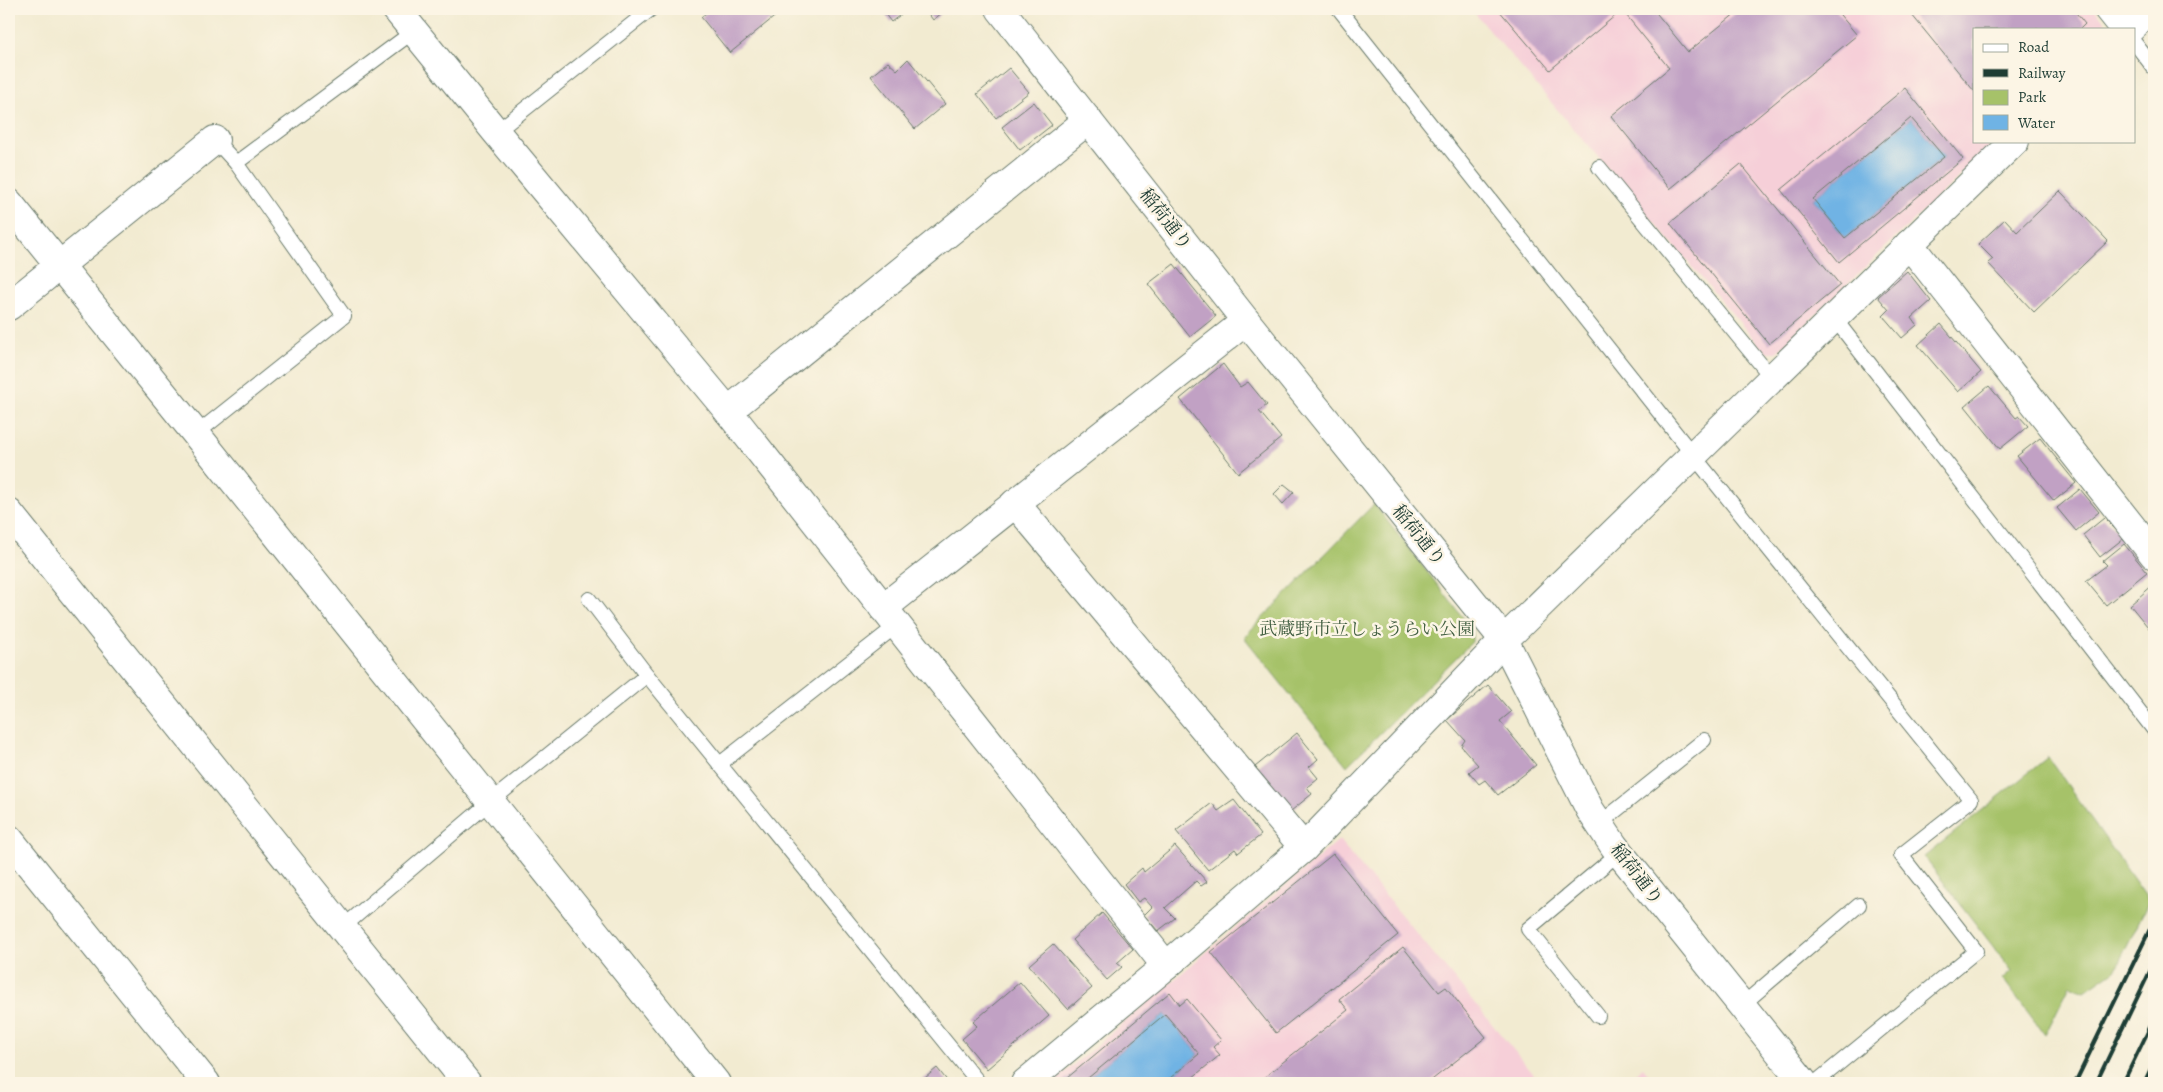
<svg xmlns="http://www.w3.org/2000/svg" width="2163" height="1092" font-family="Alegreya,'Noto Serif JP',serif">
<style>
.built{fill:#f6cfd8}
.green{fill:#a6c269;stroke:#62804e}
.water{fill:#6fb3e4;stroke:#47788c}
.building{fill:#c1a1c4;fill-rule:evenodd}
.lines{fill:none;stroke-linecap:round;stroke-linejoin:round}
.service-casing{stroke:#697a6b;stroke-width:16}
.minor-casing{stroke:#697a6b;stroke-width:30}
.service{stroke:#fff;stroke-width:14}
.minor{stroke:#fff;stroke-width:28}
.rail{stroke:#1f3d34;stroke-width:4}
.labels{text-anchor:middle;stroke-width:5;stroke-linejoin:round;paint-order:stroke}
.street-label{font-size:18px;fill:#1f3d34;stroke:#fcf5e5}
.park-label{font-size:18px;fill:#415e41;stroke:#fcf5e5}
</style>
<rect width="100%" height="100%" fill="#fcf5e5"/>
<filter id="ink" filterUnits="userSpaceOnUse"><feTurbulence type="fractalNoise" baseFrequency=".02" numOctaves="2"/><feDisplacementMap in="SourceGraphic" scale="10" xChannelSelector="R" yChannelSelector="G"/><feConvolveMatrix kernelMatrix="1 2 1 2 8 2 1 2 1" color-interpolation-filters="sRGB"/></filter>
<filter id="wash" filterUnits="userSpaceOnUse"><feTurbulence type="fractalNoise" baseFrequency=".0096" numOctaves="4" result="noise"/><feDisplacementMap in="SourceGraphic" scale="20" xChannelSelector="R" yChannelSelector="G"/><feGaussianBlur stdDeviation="1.12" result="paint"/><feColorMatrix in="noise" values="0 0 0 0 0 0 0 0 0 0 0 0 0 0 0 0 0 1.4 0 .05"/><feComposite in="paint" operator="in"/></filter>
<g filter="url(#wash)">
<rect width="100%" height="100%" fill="#f2ebd1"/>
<g class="built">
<path d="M 1471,9 L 2094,9 L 2105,21 L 2104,29 L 1974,29 L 1974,141 L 1996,141 L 1777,352 L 1765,352 Z"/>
<path d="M 1339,840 L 1541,1083 L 1052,1083 Z"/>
<path d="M 1643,1067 L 1655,1083 L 1623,1083 Z"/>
</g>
<g class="green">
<path d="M 1374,504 L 1472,629 L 1472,642 L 1347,766 L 1244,637 Z"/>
<path d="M 2048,757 L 2149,901 L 2115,970 L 2085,991 L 2070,985 L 2045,1035 L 2003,979 L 2012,971 L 1924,857 Z"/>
</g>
<g class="water">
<path d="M 1911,118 L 1944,157 L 1845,238 L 1813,199 Z"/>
<path d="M 1165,1014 L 1199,1054 L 1164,1083 L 1082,1083 Z"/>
</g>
<g id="blocks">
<g class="building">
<path d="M 711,9 L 784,9 L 730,53 L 701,17 Z"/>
<path d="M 881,9 L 908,9 L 891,22 Z"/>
<path d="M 930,9 L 947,9 L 933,20 L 927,12 Z"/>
<path d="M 1498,9 L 1653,9 L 1688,52 L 1741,9 L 1835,9 L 1857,35 L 1670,189 L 1611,116 L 1669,68 L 1622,10 L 1550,70 Z"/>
<path d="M 1907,9 L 2073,9 L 2085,24 L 2080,29 L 1974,29 L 1974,91 Z"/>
<path d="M 908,59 L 945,104 L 915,129 L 871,76 L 888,62 L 897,70 Z"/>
<path d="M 1009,68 L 1029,92 L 996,118 L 977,94 Z"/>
<path d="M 1905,88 L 1963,159 L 1839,262 L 1781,190 ZM 1911,118 L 1944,157 L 1845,238 L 1813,199 Z"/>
<path d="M 1034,102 L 1052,125 L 1020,150 L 1002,127 Z"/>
<path d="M 1741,164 L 1840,285 L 1769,344 L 1670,223 Z"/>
<path d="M 2060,191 L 2108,241 L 2034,312 L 1988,263 L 1993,259 L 1978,244 L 2005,219 L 2017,232 Z"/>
<path d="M 1174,264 L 1216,316 L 1190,337 L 1148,284 Z"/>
<path d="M 1907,271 L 1931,301 L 1912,318 L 1917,325 L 1902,338 L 1883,316 L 1889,310 L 1878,297 Z"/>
<path d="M 1941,324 L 1981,372 L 1958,392 L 1918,345 Z"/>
<path d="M 1223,364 L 1240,387 L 1248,382 L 1267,405 L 1259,411 L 1281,438 L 1238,473 L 1180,399 Z"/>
<path d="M 1989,386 L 2016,418 L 2019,416 L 2028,426 L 2000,449 L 1965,406 Z"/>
<path d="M 2040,438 L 2076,483 L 2054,501 L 2017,456 Z"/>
<path d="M 1284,484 L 1294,492 L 1283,504 L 1274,494 Z"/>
<path d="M 2080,489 L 2099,512 L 2076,531 L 2057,508 Z"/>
<path d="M 2104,518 L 2124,538 L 2100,557 L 2083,535 Z"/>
<path d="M 2124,544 L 2147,572 L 2106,605 L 2086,581 L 2107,565 L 2103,561 Z"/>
<path d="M 2154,584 L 2154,630 L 2152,632 L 2130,605 Z"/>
<path d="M 1488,685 L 1511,712 L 1500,721 L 1536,765 L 1498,795 L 1485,780 L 1479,784 L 1469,772 L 1478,765 L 1461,746 L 1465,740 L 1447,720 Z"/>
<path d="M 1297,733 L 1318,759 L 1309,767 L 1318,778 L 1307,787 L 1312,794 L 1291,811 L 1255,767 Z"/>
<path d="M 1234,800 L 1261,835 L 1238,853 L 1235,849 L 1208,870 L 1176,831 L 1212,803 L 1218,811 Z"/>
<path d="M 1175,846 L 1207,882 L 1201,886 L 1196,881 L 1165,908 L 1175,918 L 1158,931 L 1144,915 L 1152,907 L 1144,898 L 1138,902 L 1124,884 L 1142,868 L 1144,872 Z"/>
<path d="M 1333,854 L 1398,935 L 1276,1033 L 1211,952 Z"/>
<path d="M 1102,913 L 1133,949 L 1117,963 L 1122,967 L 1107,980 L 1072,940 Z"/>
<path d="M 1053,944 L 1092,988 L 1068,1009 L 1029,965 Z"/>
<path d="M 1403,947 L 1439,992 L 1446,987 L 1486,1037 L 1428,1083 L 1257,1083 L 1348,1010 L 1339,999 Z"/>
<path d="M 1020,982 L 1049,1016 L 987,1069 L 962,1039 L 977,1026 L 973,1022 Z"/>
<path d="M 1170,992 L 1180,1005 L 1187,999 L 1221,1040 L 1213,1047 L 1220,1055 L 1186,1083 L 1164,1083 L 1199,1054 L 1165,1014 L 1082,1083 L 1061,1083 Z"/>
<path d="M 937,1068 L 949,1083 L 919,1083 Z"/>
</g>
</g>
</g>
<g filter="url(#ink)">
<use href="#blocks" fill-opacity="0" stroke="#697a6b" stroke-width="1"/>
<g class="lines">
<defs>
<g id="service">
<path d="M 1339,9 L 1693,455 L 1971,800 L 1901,855 L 1976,951 L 1815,1083"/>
<path d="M 2134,42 L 2154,68"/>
<path d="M 496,132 L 651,9"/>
<path d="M 236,163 L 414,31"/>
<path d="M 1599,167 L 1772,378"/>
<path d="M 1834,318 L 2154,730"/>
<path d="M 196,434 L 344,316 L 236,163 L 215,140"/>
<path d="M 589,599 L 647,675 L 979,1083"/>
<path d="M 721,763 L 896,626"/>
<path d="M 1599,824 L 1704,740"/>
<path d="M 343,927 L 490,802 L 647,675"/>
<path d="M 1742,1005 L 1859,905"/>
<path d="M 1598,1016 L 1528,929 L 1620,852"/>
</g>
<g id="minor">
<path d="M 396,9 L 496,132 L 728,411 L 1166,966"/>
<path d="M 1000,9 L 1246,321 L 1504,640 L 1590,810 L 1614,846 L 1804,1083"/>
<path d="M 2108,9 L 2124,29"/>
<path d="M 2130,29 L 2151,9"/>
<path d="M 9,203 L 196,434 L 716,1083"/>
<path d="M 1909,244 L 2154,555"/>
<path d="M 9,306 L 215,140"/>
<path d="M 728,411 L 1088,120"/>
<path d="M 1015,503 L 1304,848"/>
<path d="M 9,513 L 467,1083"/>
<path d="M 883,608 L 1246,321"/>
<path d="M 9,839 L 206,1083"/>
<path d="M 1025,1083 L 1166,966 L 1304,848 L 1504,640 L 2015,141"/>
</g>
</defs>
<use href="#service" class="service-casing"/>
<use href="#minor" class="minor-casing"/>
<use href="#service" class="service"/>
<use href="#minor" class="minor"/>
<g class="rail">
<path d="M 2075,1083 L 2154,921"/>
<path d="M 2096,1083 L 2154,963"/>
<path d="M 2123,1083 L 2154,1019"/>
<path d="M 2144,1083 L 2154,1062"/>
</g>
</g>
</g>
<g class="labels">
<g class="street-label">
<text transform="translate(1166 219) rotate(52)" y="6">稲荷通り</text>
<text transform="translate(1419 535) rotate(51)" y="6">稲荷通り</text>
<text transform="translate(1637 874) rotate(52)" y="6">稲荷通り</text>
</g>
<g class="park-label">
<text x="1367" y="635">武蔵野市立しょうらい公園</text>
</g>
</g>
<rect width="2163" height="1092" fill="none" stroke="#fcf5e5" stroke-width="30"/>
<rect x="1973" y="28" width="162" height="115" fill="#fcf5e5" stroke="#a4ab9e"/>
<rect x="1983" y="44" width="25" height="8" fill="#ffffff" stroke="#a4ab9e"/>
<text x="2018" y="52" font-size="15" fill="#1f3d34">Road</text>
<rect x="1983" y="69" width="25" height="8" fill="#1f3d34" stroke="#a4ab9e"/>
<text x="2018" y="78" font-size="15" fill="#1f3d34">Railway</text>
<rect x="1983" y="90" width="25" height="15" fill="#a6c269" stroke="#a4ab9e"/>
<text x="2018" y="102" font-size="15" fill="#1f3d34">Park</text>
<rect x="1983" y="115" width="25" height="15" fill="#6fb3e4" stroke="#a4ab9e"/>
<text x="2018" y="128" font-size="15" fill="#1f3d34">Water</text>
</svg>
